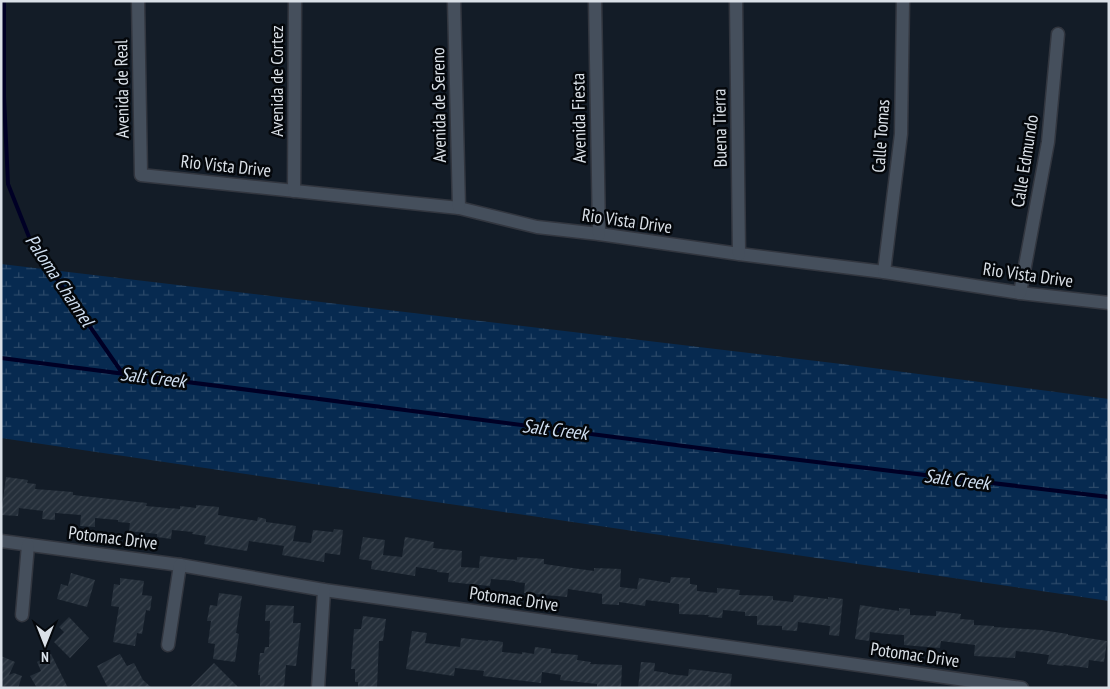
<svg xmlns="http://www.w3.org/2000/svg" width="1110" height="689" font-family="'PT Sans Narrow',sans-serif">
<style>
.wetland{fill:url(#wetland-marsh)}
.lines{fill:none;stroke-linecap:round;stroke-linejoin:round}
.stream{stroke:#000025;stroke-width:4}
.building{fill:url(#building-hatch)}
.minor-casing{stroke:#32363f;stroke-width:15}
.minor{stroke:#454f5c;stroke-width:12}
.labels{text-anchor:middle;stroke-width:5;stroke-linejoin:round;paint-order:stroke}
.street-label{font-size:18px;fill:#dae0e7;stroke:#04070b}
.water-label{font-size:19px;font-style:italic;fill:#d0dff1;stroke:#04070b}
</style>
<defs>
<pattern id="wetland-marsh" width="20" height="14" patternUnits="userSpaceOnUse" patternTransform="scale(1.25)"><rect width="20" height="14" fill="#072a50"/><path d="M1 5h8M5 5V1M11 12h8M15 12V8" fill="none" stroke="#2b4969"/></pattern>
<pattern id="building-hatch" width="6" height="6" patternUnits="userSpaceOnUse" patternTransform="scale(1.25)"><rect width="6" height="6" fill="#252f3a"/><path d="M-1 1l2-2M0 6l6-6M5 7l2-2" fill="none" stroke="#3a434d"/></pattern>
</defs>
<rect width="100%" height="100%" fill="#131c27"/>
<path class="wetland" d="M 1,264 L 850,365 L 1109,399 L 1109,601 L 1,438 Z"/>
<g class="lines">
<g class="stream">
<path d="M 4,1 L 4,97 L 8,184 L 31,242 L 123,374"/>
<path d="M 1,358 L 707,449 L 1109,497"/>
</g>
</g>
<g class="building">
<path d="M 6,477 L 28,480 L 27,483 L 36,484 L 35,489 L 73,492 L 73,495 L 147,503 L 146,506 L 180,509 L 180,506 L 196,508 L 196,505 L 219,507 L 218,515 L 257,521 L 258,517 L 266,519 L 266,522 L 296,526 L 293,541 L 311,543 L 313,530 L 333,532 L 334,529 L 343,530 L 340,555 L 325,553 L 324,562 L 282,555 L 284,546 L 249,541 L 247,551 L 204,544 L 206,536 L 192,534 L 193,532 L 172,530 L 171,539 L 157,537 L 157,534 L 129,531 L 130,523 L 118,522 L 118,520 L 95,518 L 95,527 L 80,526 L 81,515 L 55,513 L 55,520 L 42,519 L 43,511 L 19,508 L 18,516 L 1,515 Z"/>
<path d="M 363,537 L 385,540 L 383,555 L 402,557 L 405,537 L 434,542 L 433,548 L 462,551 L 461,567 L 479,568 L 480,556 L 517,560 L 517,557 L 544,559 L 544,564 L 594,571 L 594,568 L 621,569 L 620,587 L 637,589 L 639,578 L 670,583 L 671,577 L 690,578 L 690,584 L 697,585 L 697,591 L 717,593 L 717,588 L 740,590 L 739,595 L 773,596 L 773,600 L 793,602 L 794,595 L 828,599 L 828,597 L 843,599 L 839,636 L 829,635 L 830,626 L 798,622 L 797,631 L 782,630 L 782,626 L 757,625 L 757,616 L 745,616 L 745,612 L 723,610 L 722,618 L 708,617 L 709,615 L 679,614 L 679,604 L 646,600 L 645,606 L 619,602 L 619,605 L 602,604 L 602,594 L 568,589 L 567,597 L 524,593 L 525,583 L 515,582 L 515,581 L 491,579 L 490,586 L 448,582 L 449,573 L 437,572 L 437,570 L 416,567 L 415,576 L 371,569 L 372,561 L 359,559 Z"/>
<path d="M 71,573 L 95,580 L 87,607 L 57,599 L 61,584 L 68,586 Z"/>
<path d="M 120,578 L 144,581 L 142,595 L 152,596 L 150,611 L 146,610 L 142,634 L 137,633 L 135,646 L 113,642 L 119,607 L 111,606 L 114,584 L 120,585 Z"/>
<path d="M 219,593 L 242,596 L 236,633 L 239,634 L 235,662 L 213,659 L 215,644 L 208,643 L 211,621 L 207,621 L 210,605 L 217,606 Z"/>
<path d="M 266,605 L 294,606 L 293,623 L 301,623 L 296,666 L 286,665 L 284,688 L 260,688 L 260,675 L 258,675 L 260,653 L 264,653 L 265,647 L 269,647 L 270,621 L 265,621 Z"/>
<path d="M 860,605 L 899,611 L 899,608 L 910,609 L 910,615 L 936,616 L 936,611 L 961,614 L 960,619 L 974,620 L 974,625 L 994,626 L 994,627 L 1041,630 L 1068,634 L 1068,635 L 1107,641 L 1104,662 L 1089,660 L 1088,668 L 1064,665 L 1063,666 L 1047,664 L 1049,655 L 1034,653 L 1016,651 L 1015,658 L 974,656 L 975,645 L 941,641 L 940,648 L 904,645 L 904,635 L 887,634 L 870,632 L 869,641 L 855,639 Z"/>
<path d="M 363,616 L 386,619 L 383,641 L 379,641 L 377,688 L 358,688 L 358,682 L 355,682 L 355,669 L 351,669 L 354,629 L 361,629 Z"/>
<path d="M 69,617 L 89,638 L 70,658 L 54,642 L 64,632 L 59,627 Z"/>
<path d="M 412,631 L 427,633 L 425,643 L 460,647 L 461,638 L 488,641 L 488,640 L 503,642 L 502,652 L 522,654 L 522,652 L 534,654 L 535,647 L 551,649 L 551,653 L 578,655 L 577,660 L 591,662 L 590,664 L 622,665 L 621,688 L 597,687 L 597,684 L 560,680 L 561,675 L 542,672 L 541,683 L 483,676 L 484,671 L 455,668 L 454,676 L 406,669 Z"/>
<path d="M 51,654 L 68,688 L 37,688 L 30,676 L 41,671 L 37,662 Z"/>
<path d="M 120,654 L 127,666 L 134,663 L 143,680 L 152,688 L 108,688 L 97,666 Z"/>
<path d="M 1,656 L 15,662 L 9,675 L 14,673 L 22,676 L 18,688 L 1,688 Z"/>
<path d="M 641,662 L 655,663 L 654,671 L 668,673 L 668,674 L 688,676 L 689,669 L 732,674 L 730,688 L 638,688 Z"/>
<path d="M 214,663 L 239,688 L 189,688 Z"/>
</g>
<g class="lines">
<defs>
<g id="minor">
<path d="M 138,1 L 141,175 L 459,208 L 537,227 L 599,234 L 739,254 L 884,272 L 1020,293 L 1109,303"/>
<path d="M 454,1 L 459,208"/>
<path d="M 595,1 L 599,234"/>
<path d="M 736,1 L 739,254"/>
<path d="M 294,191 L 295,1"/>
<path d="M 884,272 L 901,134 L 903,1"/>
<path d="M 1020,293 L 1048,142 L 1058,34"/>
<path d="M 1,541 L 180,565 L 324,590 L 1022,688"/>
<path d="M 22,615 L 28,545"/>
<path d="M 168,645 L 180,565"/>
<path d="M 318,688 L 324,590"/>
</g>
</defs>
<use href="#minor" class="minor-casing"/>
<use href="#minor" class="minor"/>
</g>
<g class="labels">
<g class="street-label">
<text transform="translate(277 81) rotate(-90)" y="6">Avenida de Cortez</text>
<text transform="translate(122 89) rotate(-91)" y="6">Avenida de Real</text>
<text transform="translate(439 105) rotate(-91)" y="6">Avenida de Sereno</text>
<text transform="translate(579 118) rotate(-91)" y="6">Avenida Fiesta</text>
<text transform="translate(720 128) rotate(-91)" y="6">Buena Tierra</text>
<text transform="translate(881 136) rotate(-86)" y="6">Calle Tomas</text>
<text transform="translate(1025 161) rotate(-81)" y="6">Calle Edmundo</text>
<text transform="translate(226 166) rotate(6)" y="6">Rio Vista Drive</text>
<text transform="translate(627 221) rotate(8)" y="6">Rio Vista Drive</text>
<text transform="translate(1028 275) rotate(8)" y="6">Rio Vista Drive</text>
<text transform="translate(113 538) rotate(7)" y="6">Potomac Drive</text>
<text transform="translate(514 599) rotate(8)" y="6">Potomac Drive</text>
<text transform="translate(915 655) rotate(8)" y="6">Potomac Drive</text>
</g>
<g class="water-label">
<text transform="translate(60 280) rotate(56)" y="7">Paloma Channel</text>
<text transform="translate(153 377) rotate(7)" y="7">Salt Creek</text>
<text transform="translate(555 429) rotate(7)" y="7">Salt Creek</text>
<text transform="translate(957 479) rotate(7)" y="7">Salt Creek</text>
</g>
</g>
<rect width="1110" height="689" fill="none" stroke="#dae0e7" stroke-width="5"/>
<g transform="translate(45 644) rotate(180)" stroke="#04070b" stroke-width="4" paint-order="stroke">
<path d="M0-4L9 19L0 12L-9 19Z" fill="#dae0e7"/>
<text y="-8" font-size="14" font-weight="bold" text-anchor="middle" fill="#dae0e7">N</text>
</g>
</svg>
